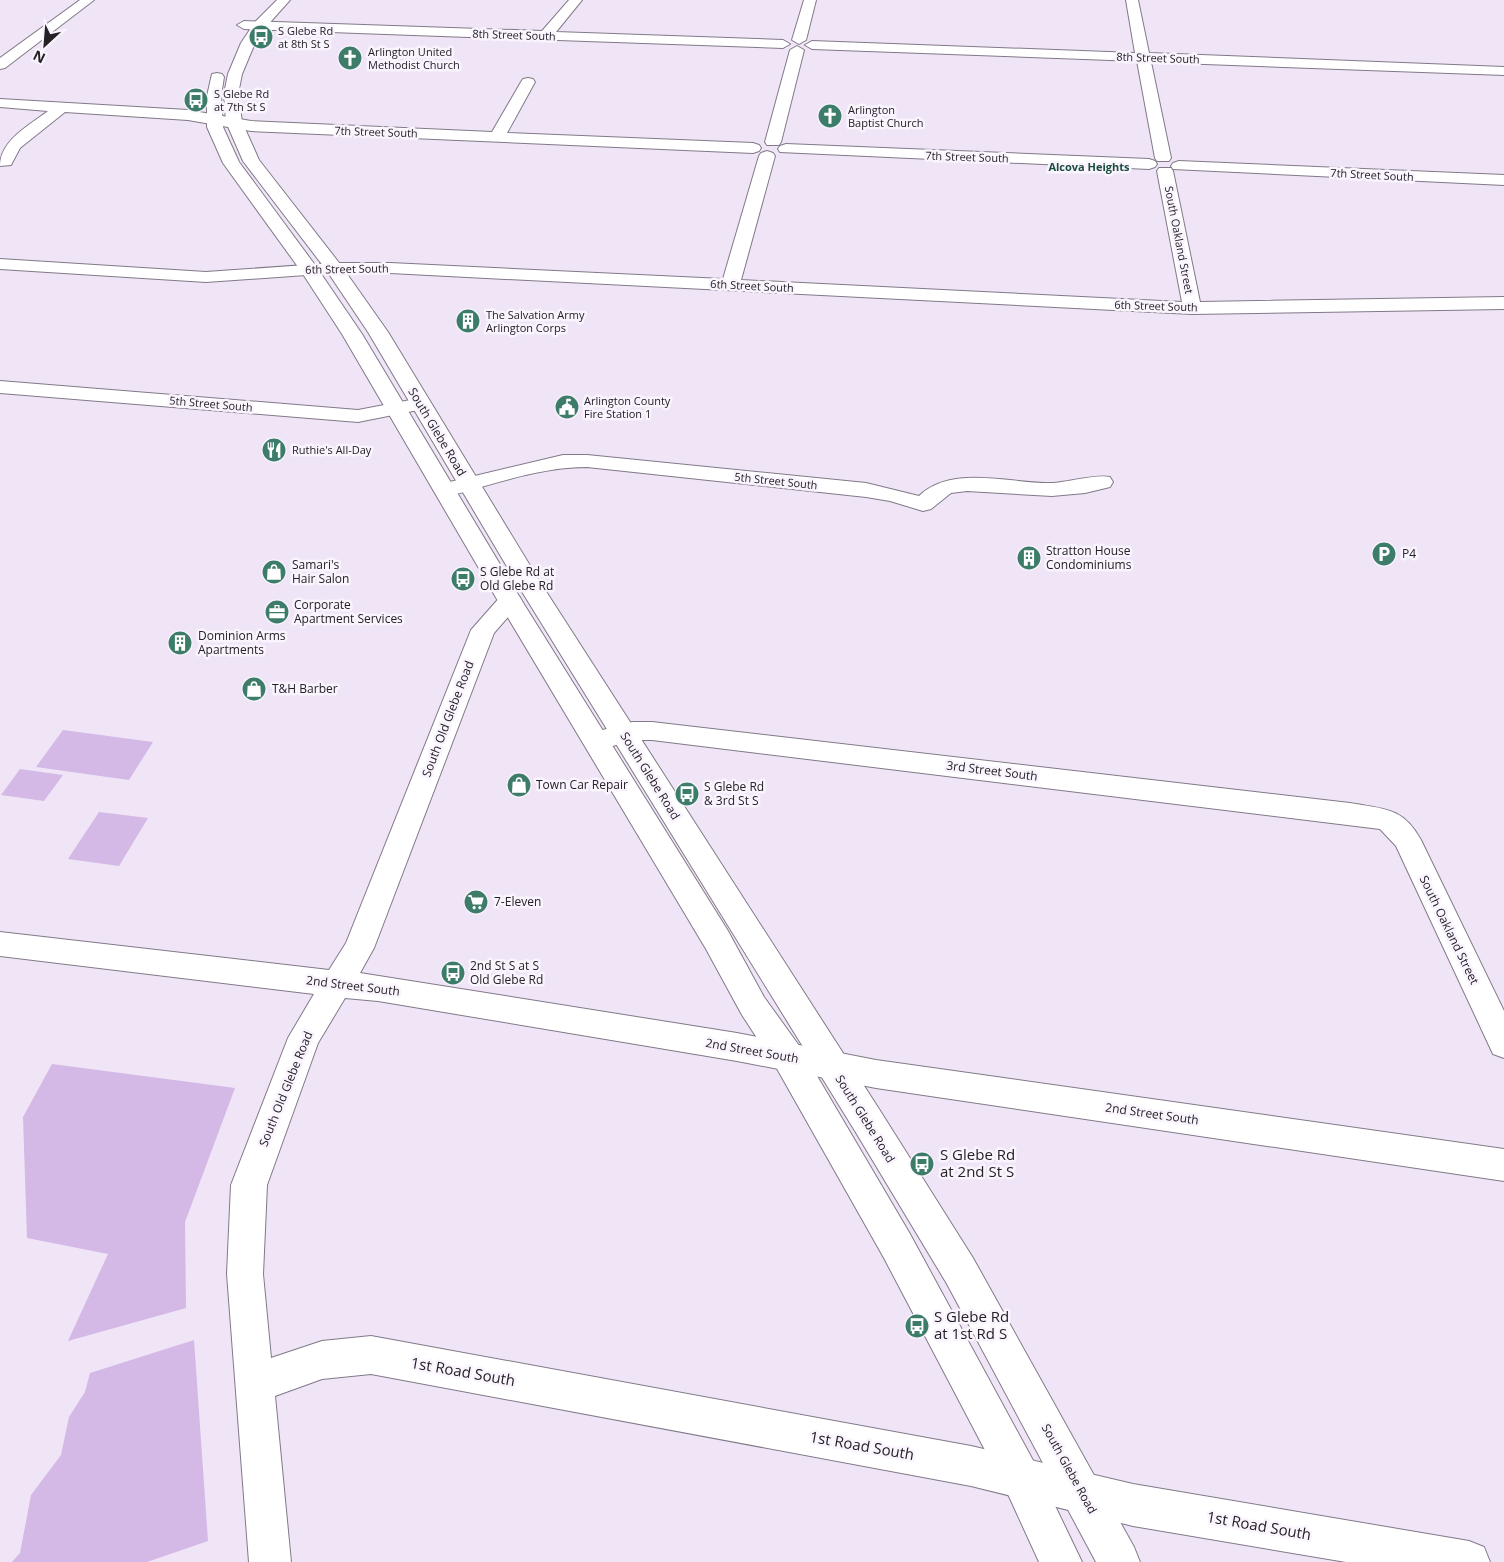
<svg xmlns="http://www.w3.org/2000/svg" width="1504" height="1562" font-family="'Open Sans',sans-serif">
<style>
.green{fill:#d4b8e6}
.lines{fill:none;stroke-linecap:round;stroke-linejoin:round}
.minor-casing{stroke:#827988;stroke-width:2}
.major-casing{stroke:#827988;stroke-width:2}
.minor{fill:#fff;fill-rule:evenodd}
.major{fill:#fff;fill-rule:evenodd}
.labels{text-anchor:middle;stroke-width:5;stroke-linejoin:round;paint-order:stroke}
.far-poi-label{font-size:11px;fill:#252127;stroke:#faf4fe;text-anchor:start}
.far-street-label{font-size:11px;fill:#252127;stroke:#faf4fe}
.far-neighbourhood-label{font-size:11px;font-weight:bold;fill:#194d3f;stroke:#faf4fe}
.street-label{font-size:12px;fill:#252127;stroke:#faf4fe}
.poi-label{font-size:12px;fill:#252127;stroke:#faf4fe;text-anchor:start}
.near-poi-label{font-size:15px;fill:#252127;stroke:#faf4fe;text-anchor:start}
.near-street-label{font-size:15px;fill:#252127;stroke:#faf4fe}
</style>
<rect width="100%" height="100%" fill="#efe5f6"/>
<g class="green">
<path d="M 63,730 L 153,742 L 129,780 L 36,767 Z"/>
<path d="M 20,769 L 63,775 L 44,801 L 1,795 Z"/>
<path d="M 99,812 L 148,818 L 119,866 L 68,859 Z"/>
<path d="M 52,1064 L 235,1088 L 185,1222 L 186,1308 L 68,1341 L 108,1254 L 27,1238 L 23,1117 Z"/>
<path d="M 194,1340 L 208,1541 L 147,1562 L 12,1562 L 20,1553 L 31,1495 L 61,1455 L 69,1417 L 85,1392 L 90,1373 Z"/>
</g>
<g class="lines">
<defs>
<g id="minor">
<path d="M 80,0 L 94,0 L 5,68 L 0,69 L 0,58 Z"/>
<path d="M 569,0 L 582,0 L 556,32 L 783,40 L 790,44 L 783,48 L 244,29 L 237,25 L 244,21 L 542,31 Z"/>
<path d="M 804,0 L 816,0 L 806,40 L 799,44 L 792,40 Z"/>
<path d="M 1126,0 L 1138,0 L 1149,53 L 1504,67 L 1504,75 L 1151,62 L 1171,158 L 1169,161 L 1157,161 L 1155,158 L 1137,61 L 812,49 L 805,45 L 812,41 L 1135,53 Z"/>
<path d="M 797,46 L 804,50 L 781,142 L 779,145 L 767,145 L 765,142 L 790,50 Z"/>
<path d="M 528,78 L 533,79 L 535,82 L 507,133 L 753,143 L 759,145 L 761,148 L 759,151 L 753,153 L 251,131 L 188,120 L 65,112 L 20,148 L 11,165 L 0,166 C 0,140 30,125 48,111 L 0,107 L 0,99 L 188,110 L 251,121 L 492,132 L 521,82 L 523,79 Z"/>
<path d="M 786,144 L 1149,159 L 1155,161 L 1157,164 L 1155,167 L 1149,169 L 780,152 L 778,149 L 780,146 Z"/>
<path d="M 767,151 L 773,153 L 775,156 L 741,280 L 1182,302 L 1157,171 L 1159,168 L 1171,168 L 1173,171 L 1200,302 L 1504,297 L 1504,309 L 1192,314 L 390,273 L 334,273 L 206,282 L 0,269 L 0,259 L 206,272 L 334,263 L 390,263 L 723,279 L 759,156 L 761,153 Z"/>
<path d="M 1179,161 L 1504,175 L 1504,185 L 1173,169 L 1171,166 L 1173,163 Z"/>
<path d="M 0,381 L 358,410 L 421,398 L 428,400 L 431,404 L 428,408 L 358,422 L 0,393 Z"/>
<path d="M 563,455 L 587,455 L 866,483 L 919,496 C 952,464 1011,484 1053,483 C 1069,482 1096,474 1110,477 L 1113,482 L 1110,487 L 1085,493 L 1052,496 L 967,491 L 951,493 L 931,509 L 923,511 L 890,501 L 866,497 L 587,467 C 539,467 492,485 445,497 L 437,495 L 434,490 L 437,485 Z"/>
<path d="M 510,593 L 519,596 L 522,601 L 494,633 L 374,948 L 360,973 L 737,1033 L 876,1060 L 1504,1149 L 1504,1181 L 876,1088 L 737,1061 L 378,1001 L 345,998 L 318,1043 L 267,1185 L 263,1274 L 271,1358 L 322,1341 L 371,1336 L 971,1446 L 1133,1484 L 1469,1541 L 1484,1547 L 1490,1562 L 1346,1562 L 1133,1526 L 971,1486 L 371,1374 L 322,1379 L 275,1396 L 291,1562 L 249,1562 L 227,1274 L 231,1185 L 288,1038 L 314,994 L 0,956 L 0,932 L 329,970 L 346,943 L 471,630 L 501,596 Z"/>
<path d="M 632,722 L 652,722 L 1350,803 C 1384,809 1403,807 1421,840 L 1504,1011 L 1504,1058 L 1493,1054 L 1396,846 L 1380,829 L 652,740 L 632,740 L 597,751 L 588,748 L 584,741 L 588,734 Z"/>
</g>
<g id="major">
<path d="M 277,0 L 290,0 L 265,28 L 255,43 L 242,74 L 238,94 L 242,122 L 259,160 L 340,264 L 388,332 L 540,582 L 879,1109 L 973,1258 L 1134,1547 L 1140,1562 L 1096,1562 L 947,1284 L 855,1131 L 516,582 L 368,332 L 327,271 L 243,161 L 226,122 L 224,94 L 228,74 L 241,43 L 255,22 Z"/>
<path d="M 217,73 L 222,74 L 224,77 L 221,96 L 223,127 L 239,162 L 315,265 L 362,334 L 522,601 L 728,931 L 764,997 L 800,1047 L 910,1234 L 1035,1464 L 1082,1562 L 1039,1562 L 1007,1492 L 884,1258 L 776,1067 L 742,1015 L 706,949 L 498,601 L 342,334 L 301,271 L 223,163 L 207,127 L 207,96 L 212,74 Z"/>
</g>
</defs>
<use href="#minor" class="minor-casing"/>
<use href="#major" class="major-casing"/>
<use href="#minor" class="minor"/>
<use href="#major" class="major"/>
</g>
<defs>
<symbol id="bus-disc" viewBox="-11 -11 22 22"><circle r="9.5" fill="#3c7c69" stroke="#faf4fe"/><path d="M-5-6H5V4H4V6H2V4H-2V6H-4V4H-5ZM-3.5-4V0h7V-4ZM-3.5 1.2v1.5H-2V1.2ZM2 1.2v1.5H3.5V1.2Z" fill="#fff"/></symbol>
<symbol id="church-disc" viewBox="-11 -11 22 22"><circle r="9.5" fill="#3c7c69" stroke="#faf4fe"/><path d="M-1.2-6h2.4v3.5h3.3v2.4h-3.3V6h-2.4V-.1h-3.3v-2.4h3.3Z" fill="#fff"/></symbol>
<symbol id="building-disc" viewBox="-11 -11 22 22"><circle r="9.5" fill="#3c7c69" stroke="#faf4fe"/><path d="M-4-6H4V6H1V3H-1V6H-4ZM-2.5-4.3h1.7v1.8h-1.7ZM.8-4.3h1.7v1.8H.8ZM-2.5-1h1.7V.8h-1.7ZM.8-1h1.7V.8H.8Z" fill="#fff"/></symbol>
<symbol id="civic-disc" viewBox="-11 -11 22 22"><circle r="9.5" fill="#3c7c69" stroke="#faf4fe"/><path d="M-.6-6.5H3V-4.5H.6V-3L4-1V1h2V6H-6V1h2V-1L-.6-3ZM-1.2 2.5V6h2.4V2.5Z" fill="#fff"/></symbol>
<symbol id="restaurant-disc" viewBox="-11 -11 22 22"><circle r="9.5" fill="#3c7c69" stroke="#faf4fe"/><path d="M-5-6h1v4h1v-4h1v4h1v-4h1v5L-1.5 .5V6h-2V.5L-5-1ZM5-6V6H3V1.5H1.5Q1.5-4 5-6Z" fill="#fff"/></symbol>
<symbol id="parking-disc" viewBox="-11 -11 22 22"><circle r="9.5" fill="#3c7c69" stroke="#faf4fe"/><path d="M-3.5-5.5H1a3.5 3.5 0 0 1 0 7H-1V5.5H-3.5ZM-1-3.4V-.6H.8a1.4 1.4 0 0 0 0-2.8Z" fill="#fff"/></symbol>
<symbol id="shop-disc" viewBox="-11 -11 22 22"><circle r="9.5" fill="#3c7c69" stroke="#faf4fe"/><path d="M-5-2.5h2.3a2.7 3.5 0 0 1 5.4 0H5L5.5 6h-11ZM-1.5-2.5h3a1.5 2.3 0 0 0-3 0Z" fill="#fff"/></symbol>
<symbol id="office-disc" viewBox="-11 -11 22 22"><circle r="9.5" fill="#3c7c69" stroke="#faf4fe"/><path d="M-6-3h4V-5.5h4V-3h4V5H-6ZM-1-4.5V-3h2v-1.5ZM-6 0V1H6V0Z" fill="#fff"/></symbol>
<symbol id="supermarket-disc" viewBox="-11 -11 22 22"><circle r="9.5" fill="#3c7c69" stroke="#faf4fe"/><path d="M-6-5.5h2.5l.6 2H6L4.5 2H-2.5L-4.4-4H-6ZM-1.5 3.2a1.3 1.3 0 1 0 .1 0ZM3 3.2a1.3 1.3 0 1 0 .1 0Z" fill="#fff"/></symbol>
</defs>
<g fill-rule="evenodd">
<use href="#bus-disc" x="247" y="23" width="28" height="28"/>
<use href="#church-disc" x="336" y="44" width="28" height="28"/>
<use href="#bus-disc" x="182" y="86" width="28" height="28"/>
<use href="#church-disc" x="816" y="102" width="28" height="28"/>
<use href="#building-disc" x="454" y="307" width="28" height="28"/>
<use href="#civic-disc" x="553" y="393" width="28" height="28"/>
<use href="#restaurant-disc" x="260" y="436" width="28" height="28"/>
<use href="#parking-disc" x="1370" y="540" width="28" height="28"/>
<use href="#building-disc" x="1015" y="544" width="28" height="28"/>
<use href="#shop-disc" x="260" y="558" width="28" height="28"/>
<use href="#bus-disc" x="449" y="565" width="28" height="28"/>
<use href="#office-disc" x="263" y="598" width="28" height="28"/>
<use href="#building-disc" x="166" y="629" width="28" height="28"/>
<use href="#shop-disc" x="240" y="675" width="28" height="28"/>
<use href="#shop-disc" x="505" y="771" width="28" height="28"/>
<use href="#bus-disc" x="673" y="780" width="28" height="28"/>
<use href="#supermarket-disc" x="462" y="888" width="28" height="28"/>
<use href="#bus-disc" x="439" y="959" width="28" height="28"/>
<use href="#bus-disc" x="908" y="1150" width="28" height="28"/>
<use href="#bus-disc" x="903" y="1312" width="28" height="28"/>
</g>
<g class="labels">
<g class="far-poi-label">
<text x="278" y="35">S Glebe Rd<tspan x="278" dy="13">at 8th St S</tspan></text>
<text x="368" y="56">Arlington United<tspan x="368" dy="13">Methodist Church</tspan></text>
<text x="214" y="98">S Glebe Rd<tspan x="214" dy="13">at 7th St S</tspan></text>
<text x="848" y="114">Arlington<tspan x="848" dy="13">Baptist Church</tspan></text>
<text x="486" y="319">The Salvation Army<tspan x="486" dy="13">Arlington Corps</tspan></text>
<text x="584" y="405">Arlington County<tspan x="584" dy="13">Fire Station 1</tspan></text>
<text x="292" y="454">Ruthie's All-Day</text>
</g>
<g class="far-street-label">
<text transform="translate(514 35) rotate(2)" y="4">8th Street South</text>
<text transform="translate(1158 58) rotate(2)" y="4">8th Street South</text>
<text transform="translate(376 132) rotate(2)" y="4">7th Street South</text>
<text transform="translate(967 157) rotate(2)" y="4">7th Street South</text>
<text transform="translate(1372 175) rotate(3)" y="4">7th Street South</text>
<text transform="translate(1179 240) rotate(79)" y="4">South Oakland Street</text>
<text transform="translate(347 269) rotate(-1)" y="4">6th Street South</text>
<text transform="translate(752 286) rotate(3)" y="4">6th Street South</text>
<text transform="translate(1156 306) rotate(2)" y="4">6th Street South</text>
<text transform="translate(211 404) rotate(5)" y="4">5th Street South</text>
<text transform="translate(776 481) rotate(6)" y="4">5th Street South</text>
</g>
<g class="far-neighbourhood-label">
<text x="1089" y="171">Alcova Heights</text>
</g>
<g class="street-label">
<text transform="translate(437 432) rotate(59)" y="4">South Glebe Road</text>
<text transform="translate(448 719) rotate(-69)" y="4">South Old Glebe Road</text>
<text transform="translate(992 771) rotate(7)" y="4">3rd Street South</text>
<text transform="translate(650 776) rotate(58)" y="4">South Glebe Road</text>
<text transform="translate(1449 930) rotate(64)" y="4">South Oakland Street</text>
<text transform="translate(353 986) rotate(7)" y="4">2nd Street South</text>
<text transform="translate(752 1051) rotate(10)" y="4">2nd Street South</text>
<text transform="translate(286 1089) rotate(-68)" y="4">South Old Glebe Road</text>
<text transform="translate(1152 1114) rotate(8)" y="4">2nd Street South</text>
<text transform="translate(865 1119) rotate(58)" y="4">South Glebe Road</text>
<text transform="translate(1069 1469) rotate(61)" y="4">South Glebe Road</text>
</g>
<g class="poi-label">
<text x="1046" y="555">Stratton House<tspan x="1046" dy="14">Condominiums</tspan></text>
<text x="1402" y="558">P4</text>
<text x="292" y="569">Samari's<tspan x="292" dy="14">Hair Salon</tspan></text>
<text x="480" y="576">S Glebe Rd at<tspan x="480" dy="14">Old Glebe Rd</tspan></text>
<text x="294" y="609">Corporate<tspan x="294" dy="14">Apartment Services</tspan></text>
<text x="198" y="640">Dominion Arms<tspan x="198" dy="14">Apartments</tspan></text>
<text x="272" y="693">T&amp;H Barber</text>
<text x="536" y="789">Town Car Repair</text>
<text x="704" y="791">S Glebe Rd<tspan x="704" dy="14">&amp; 3rd St S</tspan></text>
<text x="494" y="906">7-Eleven</text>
<text x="470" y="970">2nd St S at S<tspan x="470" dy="14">Old Glebe Rd</tspan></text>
</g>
<g class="near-poi-label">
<text x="940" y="1160">S Glebe Rd<tspan x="940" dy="17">at 2nd St S</tspan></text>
<text x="934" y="1322">S Glebe Rd<tspan x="934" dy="17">at 1st Rd S</tspan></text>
</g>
<g class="near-street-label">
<text transform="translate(463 1372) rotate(10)" y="5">1st Road South</text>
<text transform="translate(862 1446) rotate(10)" y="5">1st Road South</text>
<text transform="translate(1259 1526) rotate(10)" y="5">1st Road South</text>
</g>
</g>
<g transform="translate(45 45) rotate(206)" stroke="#faf4fe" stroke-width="4" paint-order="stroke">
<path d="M0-4L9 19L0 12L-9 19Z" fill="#252127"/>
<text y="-8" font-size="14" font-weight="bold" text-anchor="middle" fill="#252127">N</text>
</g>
</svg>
